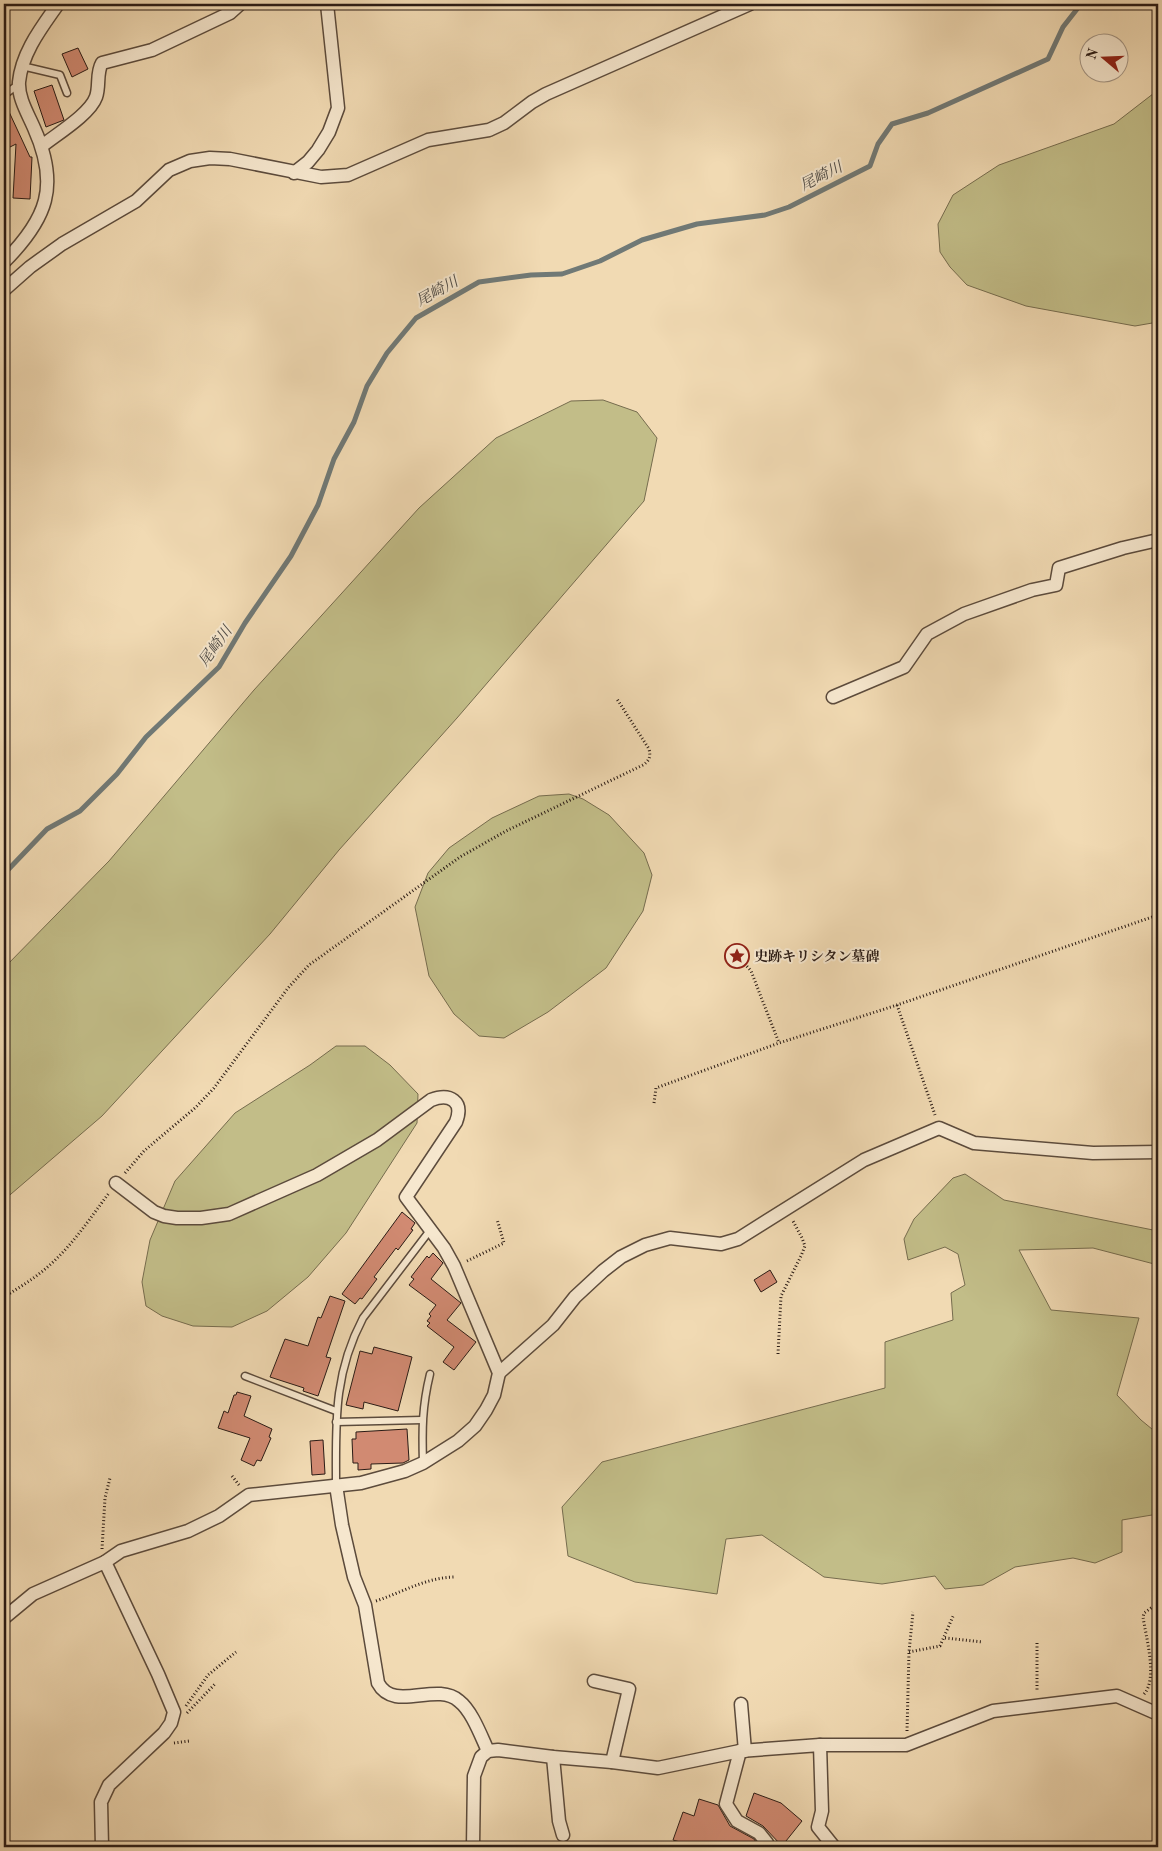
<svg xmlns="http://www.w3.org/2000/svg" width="1162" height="1851" font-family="'Old Standard TT','Noto Serif JP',serif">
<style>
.green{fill:#c2bd88;stroke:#766c4e}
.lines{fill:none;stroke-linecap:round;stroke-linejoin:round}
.stream{stroke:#707976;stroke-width:5}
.building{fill:#d18a72;stroke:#2a1b15}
.service-casing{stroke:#5c4b3c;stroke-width:9}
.minor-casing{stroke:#5c4b3c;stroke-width:15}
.path{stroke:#2a1b15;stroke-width:3;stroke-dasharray:1 2.5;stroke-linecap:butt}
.service{stroke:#f6e7ce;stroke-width:6}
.minor{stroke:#f6e7ce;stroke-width:12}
.labels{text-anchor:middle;stroke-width:4;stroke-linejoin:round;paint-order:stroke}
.poi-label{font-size:14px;font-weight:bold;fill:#2a1b15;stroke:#f6e7ce;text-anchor:start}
.water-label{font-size:15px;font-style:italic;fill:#4d4a46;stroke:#f6e7ce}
</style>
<rect width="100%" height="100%" fill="#f1dab3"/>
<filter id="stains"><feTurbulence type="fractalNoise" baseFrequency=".004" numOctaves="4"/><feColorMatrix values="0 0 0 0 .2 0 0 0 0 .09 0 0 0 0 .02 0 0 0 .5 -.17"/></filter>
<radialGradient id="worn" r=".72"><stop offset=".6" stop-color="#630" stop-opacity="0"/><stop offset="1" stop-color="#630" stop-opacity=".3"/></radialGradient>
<g class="green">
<path d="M 1158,90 L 1158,322 L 1135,326 L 1026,306 L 967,285 L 950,267 L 940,252 L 938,224 L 953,195 L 999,165 L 1114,124 Z"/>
<path d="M 603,400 L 637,412 L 657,438 L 644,501 L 457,718 L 339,850 L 270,934 L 102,1116 L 4,1200 L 4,968 L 109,861 L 254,690 L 419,508 L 496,438 L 571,401 Z"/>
<path d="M 569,794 L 583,799 L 609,815 L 644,853 L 652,875 L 643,911 L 606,968 L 548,1012 L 504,1038 L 479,1036 L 454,1014 L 429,976 L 415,907 L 428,873 L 449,848 L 492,818 L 539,796 Z"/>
<path d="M 336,1046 L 365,1046 L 390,1065 L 418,1094 L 417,1123 L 346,1233 L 308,1277 L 267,1311 L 232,1327 L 193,1326 L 162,1316 L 146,1306 L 142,1282 L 150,1240 L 175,1181 L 235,1113 L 310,1065 Z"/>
<path d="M 965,1174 L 1004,1200 L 1158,1231 L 1158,1265 L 1093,1248 L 1019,1250 L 1051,1310 L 1139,1318 L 1117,1395 L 1141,1420 L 1158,1434 L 1158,1514 L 1122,1520 L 1122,1552 L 1095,1563 L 1073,1558 L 1015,1567 L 983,1585 L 945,1589 L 935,1576 L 882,1584 L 824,1577 L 762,1535 L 726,1539 L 717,1594 L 635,1582 L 568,1556 L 562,1507 L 602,1462 L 885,1388 L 885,1342 L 953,1320 L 951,1293 L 965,1285 L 958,1254 L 945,1247 L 908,1260 L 904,1239 L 914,1219 L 953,1178 Z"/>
</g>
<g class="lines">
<path class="stream" d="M 4,874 L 47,829 L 80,811 L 117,774 L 146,737 L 219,667 L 245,623 L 291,556 L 318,505 L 334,459 L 354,422 L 367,386 L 387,353 L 416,318 L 479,282 L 531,275 L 562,274 L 600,261 L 642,240 L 697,224 L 765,215 L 789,207 L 870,166 L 878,144 L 892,124 L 928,113 L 1048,59 L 1063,27 L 1081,4"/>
</g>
<g class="building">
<path d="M 78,48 L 88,69 L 72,77 L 62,54 Z"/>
<path d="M 52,85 L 64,120 L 46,127 L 34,91 Z"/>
<path d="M 4,101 L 30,157 L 32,157 L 30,199 L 13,198 L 16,144 L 4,150 Z"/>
<path d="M 402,1212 L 415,1223 L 411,1229 L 413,1230 L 398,1250 L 396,1248 L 374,1277 L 377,1279 L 362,1299 L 360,1298 L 355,1304 L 342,1294 Z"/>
<path d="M 433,1253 L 443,1263 L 431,1279 L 461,1303 L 447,1320 L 476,1342 L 454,1370 L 443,1362 L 454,1347 L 427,1326 L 430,1323 L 427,1321 L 431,1316 L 429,1314 L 436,1305 L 409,1285 L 414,1279 L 411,1277 L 427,1256 L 429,1258 Z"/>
<path d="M 770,1270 L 777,1282 L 761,1292 L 754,1280 Z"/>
<path d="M 330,1296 L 345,1301 L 326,1357 L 331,1358 L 318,1396 L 303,1391 L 304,1388 L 270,1377 L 285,1339 L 308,1346 L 318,1317 L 321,1318 Z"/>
<path d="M 374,1347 L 412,1357 L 398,1411 L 364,1402 L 363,1409 L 346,1405 L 360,1351 L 372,1354 Z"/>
<path d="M 237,1392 L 251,1396 L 244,1416 L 272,1429 L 269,1437 L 271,1438 L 261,1461 L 257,1460 L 254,1466 L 241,1460 L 250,1438 L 218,1428 L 224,1411 L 228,1413 L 234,1395 L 236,1395 Z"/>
<path d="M 407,1429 L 409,1460 L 403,1463 L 371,1464 L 371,1469 L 358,1470 L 358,1463 L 353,1463 L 352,1439 L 356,1439 L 356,1432 Z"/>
<path d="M 323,1440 L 325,1474 L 312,1475 L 310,1441 Z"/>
<path d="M 754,1793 L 781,1803 L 802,1821 L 782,1846 L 763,1826 L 746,1816 Z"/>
<path d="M 699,1799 L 718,1805 L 730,1826 L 754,1839 L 756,1842 L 753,1847 L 678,1847 L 680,1842 L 673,1840 L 683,1812 L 694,1816 Z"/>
</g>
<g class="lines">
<defs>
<g id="service">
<path d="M 22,66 L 60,75 L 67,93"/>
<path d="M 4,95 L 19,84"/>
<path d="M 245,1376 L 336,1411"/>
<path d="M 336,1422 L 422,1420"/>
<path d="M 423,1463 C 422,1430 422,1407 430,1374"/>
<path d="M 336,1485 C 336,1423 333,1375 363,1318 L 431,1229"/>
</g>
<g id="minor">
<path d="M 42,146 C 57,134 90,114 96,97 C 100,86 96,73 102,63 L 152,50 L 230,13 L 240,4"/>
<path d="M 294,173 L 308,162 L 318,150 L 329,132 L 338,108 L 327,4"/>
<path d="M 4,262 C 47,219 60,186 34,128 C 28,114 18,98 19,82 C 22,52 42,27 58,4"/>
<path d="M 4,290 L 30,267 L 62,244 L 136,201 L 169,170 L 190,161 L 210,158 L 230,159 L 321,177 L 348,175 L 428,140 L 489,130 L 504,123 L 532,102 L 546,94 L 750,4"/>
<path d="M 833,697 L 904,667 L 927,634 L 964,614 L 1032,590 L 1056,585 L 1059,568 L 1123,548 L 1158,540"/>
<path d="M 499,1373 L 553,1325 L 575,1297 L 603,1271 L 621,1257 L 645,1245 L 670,1238 L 721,1244 L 738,1239 L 864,1160 L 939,1128 L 974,1143 L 1093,1153 L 1158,1152"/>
<path d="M 336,1485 L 342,1525 L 354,1577 L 365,1605 L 378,1683 C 394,1713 436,1681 459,1701 C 472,1711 481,1736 488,1751"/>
<path d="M 4,1618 L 33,1594 L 105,1562"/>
<path d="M 594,1681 L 629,1689 L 612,1762"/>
<path d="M 741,1704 L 745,1751"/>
<path d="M 820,1745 L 906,1745 L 993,1711 L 1117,1696 L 1158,1714"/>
<path d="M 740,1751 L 726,1804 L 737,1821 L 759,1833 L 767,1843 L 766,1847"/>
<path d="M 553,1757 L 559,1821 L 563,1835"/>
<path d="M 102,1847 L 101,1802 L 109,1785 L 164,1733 L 171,1723 L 174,1712 L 158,1674 L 105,1562 L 121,1551 L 188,1531 L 219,1516 L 249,1495 L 361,1483 L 405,1471 L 423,1463 L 458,1441 L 475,1426 L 486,1410 L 494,1395 L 499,1373 L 454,1266 L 444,1248 L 406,1197 L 456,1122 C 464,1101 450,1093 431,1100 L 377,1140 L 317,1175 L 229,1214 L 201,1218 L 177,1218 L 164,1216 L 154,1212 L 116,1183"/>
<path d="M 473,1847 L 474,1776 L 481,1757 L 488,1751 L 498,1750 L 553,1757 L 612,1762 L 658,1768 L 740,1751 L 820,1745 L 822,1811 L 818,1827 L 834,1847"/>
</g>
</defs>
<use href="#service" class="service-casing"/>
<use href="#minor" class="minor-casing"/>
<g class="path">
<path d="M 727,952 L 745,964 L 751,971 L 779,1043"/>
<path d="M 897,1005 L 935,1115"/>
<path d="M 654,1103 L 656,1088 L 779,1043 L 897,1005 L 1158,915"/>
<path d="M 125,1173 L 144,1151 L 195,1108 L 214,1088 L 288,988 L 309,965 L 460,857 L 506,831 L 643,765 C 649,761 651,757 649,749 L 617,699"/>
<path d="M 467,1261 L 504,1243 L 497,1219"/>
<path d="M 4,1297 C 20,1287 37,1277 52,1263 C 74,1243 91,1217 109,1193"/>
<path d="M 778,1354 L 781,1296 L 801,1256 L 805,1246 L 802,1238 L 793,1221"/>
<path d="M 232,1476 L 239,1485"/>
<path d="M 102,1549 L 105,1498 L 110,1478"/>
<path d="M 376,1601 C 403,1592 427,1577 456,1577"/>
<path d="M 945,1638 L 983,1642"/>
<path d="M 1037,1643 L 1037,1692"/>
<path d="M 909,1652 L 940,1646 L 954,1614"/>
<path d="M 1144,1694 C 1158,1679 1146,1637 1143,1617 L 1144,1613 L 1158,1603"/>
<path d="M 186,1706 L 208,1675 L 236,1652"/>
<path d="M 187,1713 L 216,1683"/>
<path d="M 907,1731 L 909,1652 L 913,1612"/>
<path d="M 174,1743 L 189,1741"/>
</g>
<use href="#service" class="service"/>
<use href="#minor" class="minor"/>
</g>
<defs>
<symbol id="sight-ring" viewBox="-11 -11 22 22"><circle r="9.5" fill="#f6e7ce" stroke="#8f2418" stroke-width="1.5"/><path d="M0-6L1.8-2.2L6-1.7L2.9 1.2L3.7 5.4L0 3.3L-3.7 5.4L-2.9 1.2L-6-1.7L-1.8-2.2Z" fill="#8f2418"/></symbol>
</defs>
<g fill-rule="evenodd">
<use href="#sight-ring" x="723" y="942" width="28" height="28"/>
</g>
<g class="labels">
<g class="poi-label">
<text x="754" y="961">史跡キリシタン墓碑</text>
</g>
<g class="water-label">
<text transform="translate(821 176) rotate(-27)" y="5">尾崎川</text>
<text transform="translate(437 291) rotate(-29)" y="5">尾崎川</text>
<text transform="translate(215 646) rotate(-54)" y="5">尾崎川</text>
</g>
</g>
<rect width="1162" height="1851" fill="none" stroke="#f1dab3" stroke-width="20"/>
<rect x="5" y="5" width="1152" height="1841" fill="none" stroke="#2a1b15" stroke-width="2.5"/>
<rect x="10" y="10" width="1142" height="1831" fill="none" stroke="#2a1b15"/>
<g transform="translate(1104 58) rotate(289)"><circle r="24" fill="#f6e7ce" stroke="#a49584"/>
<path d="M0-4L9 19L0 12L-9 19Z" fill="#8f2418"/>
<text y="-8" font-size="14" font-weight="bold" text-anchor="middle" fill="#2a1b15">N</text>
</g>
<rect width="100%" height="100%" filter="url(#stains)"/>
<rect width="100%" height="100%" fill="url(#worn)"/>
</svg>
